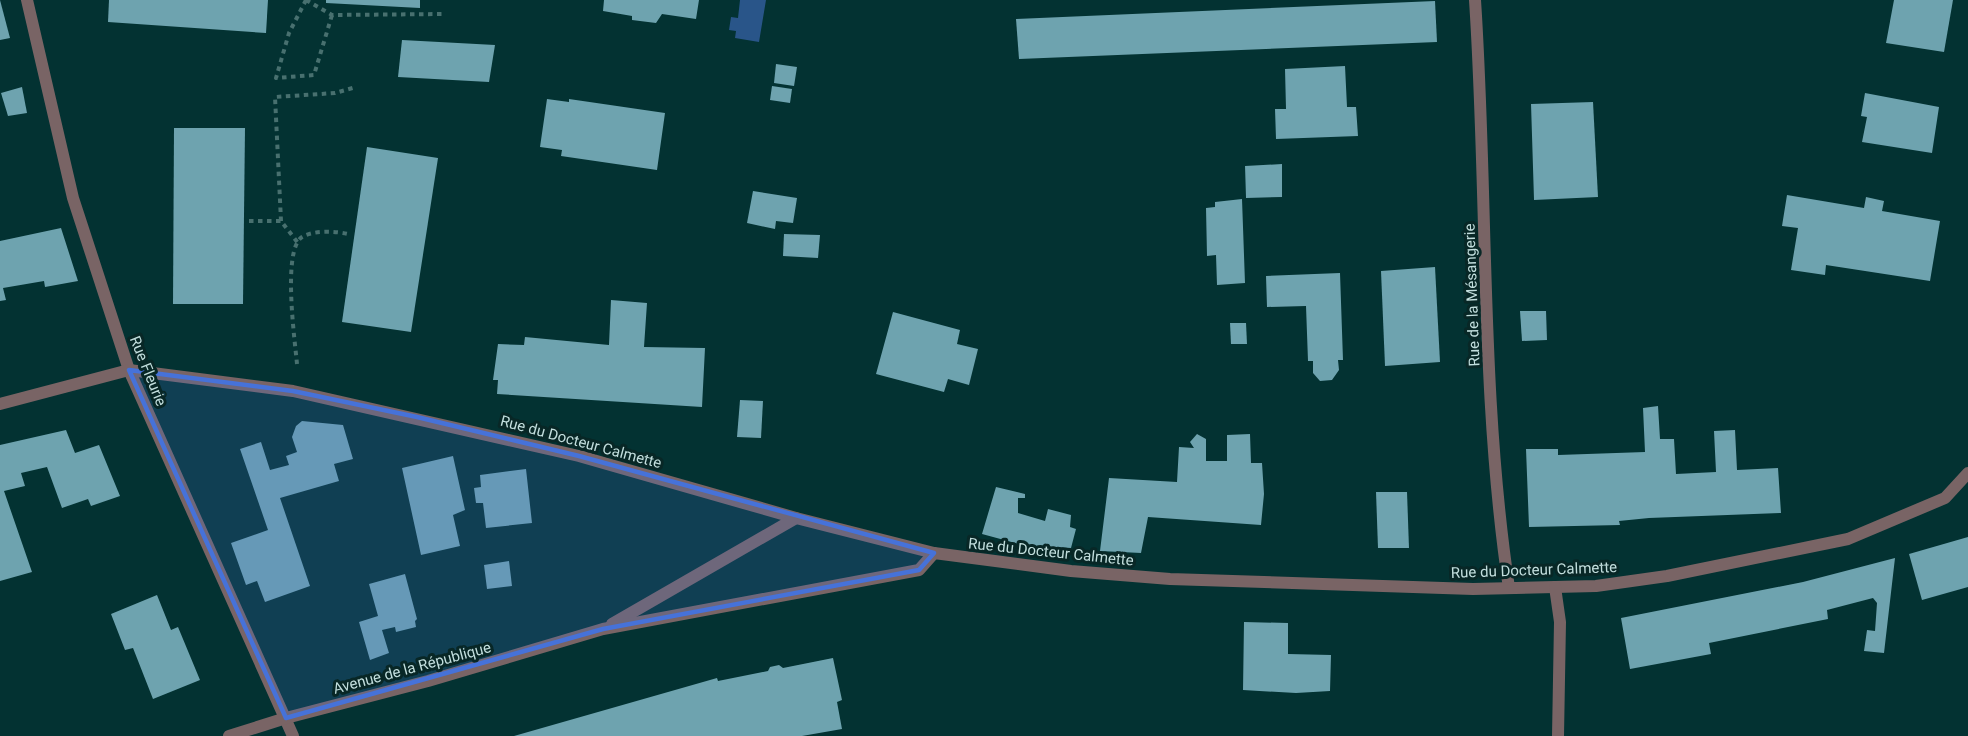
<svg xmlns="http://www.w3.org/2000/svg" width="1968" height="736" font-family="Roboto,sans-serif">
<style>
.water{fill:#295589}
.building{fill:#6ea3af}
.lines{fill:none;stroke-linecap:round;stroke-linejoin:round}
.path{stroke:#48706f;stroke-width:4;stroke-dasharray:4.5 4.5;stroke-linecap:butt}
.street{stroke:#796465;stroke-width:12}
.marked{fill:#4672d9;fill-opacity:0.2;stroke:#4672d9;stroke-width:4.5;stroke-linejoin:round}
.labels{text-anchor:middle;stroke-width:6;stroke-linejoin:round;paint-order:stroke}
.street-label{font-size:15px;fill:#c2dedd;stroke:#082726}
</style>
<rect width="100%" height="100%" fill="#033232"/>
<path class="water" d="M 740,0 L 766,0 L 759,42 L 735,38 L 736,31 L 729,30 L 731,17 L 738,18 Z"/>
<g class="building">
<path d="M 0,0 L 10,38 L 0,40 Z"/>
<path d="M 109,0 L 268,0 L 266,33 L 108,22 Z"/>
<path d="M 326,0 L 420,0 L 420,8 L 326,3 Z"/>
<path d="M 604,0 L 699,0 L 696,19 L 662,14 L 656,23 L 632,20 L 632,16 L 603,11 Z"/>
<path d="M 1894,0 L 1953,0 L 1944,52 L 1886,43 Z"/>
<path d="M 1435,1 L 1437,42 L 1019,59 L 1016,19 Z"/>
<path d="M 402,40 L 495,45 L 489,82 L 398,77 Z"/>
<path d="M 776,64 L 797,67 L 794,86 L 774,83 Z"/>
<path d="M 1345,66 L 1347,107 L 1356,107 L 1358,136 L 1276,139 L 1275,109 L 1286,109 L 1285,69 Z"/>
<path d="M 772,86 L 792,89 L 790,103 L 770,100 Z"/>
<path d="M 22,87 L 27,113 L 8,116 L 1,93 Z"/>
<path d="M 1865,93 L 1939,107 L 1932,153 L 1862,142 L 1867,117 L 1861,116 Z"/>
<path d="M 547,99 L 569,102 L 569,99 L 665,113 L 657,170 L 561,156 L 562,150 L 540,147 Z"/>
<path d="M 1593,102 L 1598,197 L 1534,200 L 1531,104 Z"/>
<path d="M 174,128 L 245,128 L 243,304 L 173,304 Z"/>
<path d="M 367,147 L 438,158 L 411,332 L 342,322 Z"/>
<path d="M 1282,164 L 1282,197 L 1246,198 L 1245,166 Z"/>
<path d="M 753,191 L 797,198 L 793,223 L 776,221 L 775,229 L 747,223 Z"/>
<path d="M 1787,195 L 1864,208 L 1866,197 L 1884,201 L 1882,211 L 1940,221 L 1930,281 L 1826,265 L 1825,275 L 1791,270 L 1798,228 L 1782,226 Z"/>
<path d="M 1242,199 L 1245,283 L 1217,285 L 1216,255 L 1207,256 L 1206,208 L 1215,207 L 1215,202 Z"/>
<path d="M 61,228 L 78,281 L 45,287 L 44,281 L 3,288 L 6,300 L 0,301 L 0,241 Z"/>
<path d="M 784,234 L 820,235 L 818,258 L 783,256 Z"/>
<path d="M 1435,267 L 1440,362 L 1385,366 L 1381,271 Z"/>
<path d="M 1340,273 L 1343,360 L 1338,360 L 1339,370 L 1332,380 L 1320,381 L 1313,373 L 1313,361 L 1308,361 L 1306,306 L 1267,307 L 1266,276 Z"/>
<path d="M 611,300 L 647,303 L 644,347 L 705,348 L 702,407 L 497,394 L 498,380 L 493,380 L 498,344 L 524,345 L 525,337 L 609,345 Z"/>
<path d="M 1520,311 L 1546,311 L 1547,340 L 1522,341 Z"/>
<path d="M 893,312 L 960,330 L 957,344 L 978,349 L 969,385 L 948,379 L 944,392 L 876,374 Z"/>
<path d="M 1230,323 L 1246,323 L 1247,344 L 1231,344 Z"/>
<path d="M 740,400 L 763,401 L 761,438 L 737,437 Z"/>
<path d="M 1658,406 L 1660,439 L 1674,439 L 1676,474 L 1716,472 L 1714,431 L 1735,430 L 1737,470 L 1778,468 L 1781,513 L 1649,518 L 1619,521 L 1620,525 L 1529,527 L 1526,449 L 1558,449 L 1558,455 L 1645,452 L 1643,408 Z"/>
<path d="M 302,421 L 343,425 L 353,459 L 334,464 L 339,481 L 280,498 L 310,586 L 265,602 L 257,581 L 246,585 L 231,543 L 268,530 L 240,449 L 261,442 L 270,470 L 289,465 L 286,456 L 297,452 L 292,437 L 296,426 Z"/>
<path d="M 66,430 L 75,453 L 99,445 L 120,496 L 91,506 L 88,499 L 62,508 L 47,467 L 21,473 L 25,486 L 4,491 L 32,572 L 0,581 L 0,445 Z"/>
<path d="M 1197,434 L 1206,439 L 1206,461 L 1227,461 L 1227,435 L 1250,434 L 1251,463 L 1262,463 L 1264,494 L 1261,525 L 1148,517 L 1141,553 L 1100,551 L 1109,478 L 1177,482 L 1179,447 L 1194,448 L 1190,442 Z"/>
<path d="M 453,456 L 465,510 L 453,515 L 460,546 L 421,555 L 402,468 Z"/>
<path d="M 526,469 L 532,523 L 486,528 L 483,503 L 476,503 L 474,488 L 481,487 L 480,475 Z"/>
<path d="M 996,487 L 1025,494 L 1025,498 L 1018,498 L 1018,513 L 1045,521 L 1048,509 L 1071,515 L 1070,527 L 1076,529 L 1071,548 L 1023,545 L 982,534 Z"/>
<path d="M 1376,492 L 1407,492 L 1409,548 L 1378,548 Z"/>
<path d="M 1968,537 L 1968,587 L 1922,600 L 1909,554 Z"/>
<path d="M 1895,558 L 1884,653 L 1864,651 L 1867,630 L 1875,631 L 1877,603 L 1873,598 L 1827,610 L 1828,619 L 1709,643 L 1711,654 L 1630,669 L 1621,618 L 1803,582 Z"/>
<path d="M 509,561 L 512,586 L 487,589 L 484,565 Z"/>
<path d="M 405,574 L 417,619 L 415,621 L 416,627 L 396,632 L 395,627 L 382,630 L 389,653 L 370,660 L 359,622 L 378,616 L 369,584 Z"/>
<path d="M 157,595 L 171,630 L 178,627 L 200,680 L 153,699 L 133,648 L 125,650 L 111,614 Z"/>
<path d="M 1244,622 L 1288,623 L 1288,654 L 1331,655 L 1330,691 L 1296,693 L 1243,690 Z"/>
<path d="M 833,658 L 842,700 L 837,702 L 842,729 L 802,736 L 514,736 L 717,678 L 718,681 L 768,671 L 770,667 L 779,665 L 783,668 Z"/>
</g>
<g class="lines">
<g class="path">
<path d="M 306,0 L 289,33 L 276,78 L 314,75 L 332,15"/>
<path d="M 306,0 L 332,15 L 446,14"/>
<path d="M 249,221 L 281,221 L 298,243"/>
<path d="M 281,221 L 275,97 L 335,93 L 356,87"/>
<path d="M 297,364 C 295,341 282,250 302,237 C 314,230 335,231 348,234"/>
</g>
<g class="street">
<path d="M 27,0 L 73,198 L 129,370 L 293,736"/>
<path d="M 1475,0 C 1488,196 1480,394 1509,588"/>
<path d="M 0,404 L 129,370 L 293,391 L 579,456 L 796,518 L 934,553 L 1071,571 L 1170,579 L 1473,589 L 1596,586 L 1667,576 L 1848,539 L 1945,498 L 1968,473"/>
<path d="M 1555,587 L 1560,622 L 1558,736"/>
<path d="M 612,624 L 796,518"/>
<path d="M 229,736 L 286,718 L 428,681 L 603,629 L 919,570 L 934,553"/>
</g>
</g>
<path class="marked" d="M 129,370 L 293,391 L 417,417 L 579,456 L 934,553 L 919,570 L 603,629 L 286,718 Z"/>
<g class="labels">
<g class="street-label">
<text transform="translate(1472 295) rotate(-92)" y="5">Rue de la Mésangerie</text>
<text transform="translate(148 371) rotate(68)" y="5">Rue Fleurie</text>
<text transform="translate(581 442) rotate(15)" y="5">Rue du Docteur Calmette</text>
<text transform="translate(1051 552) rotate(6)" y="5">Rue du Docteur Calmette</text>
<text transform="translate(1534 570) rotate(-2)" y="5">Rue du Docteur Calmette</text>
<text transform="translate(412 668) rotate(-15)" y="5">Avenue de la République</text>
</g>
</g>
</svg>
